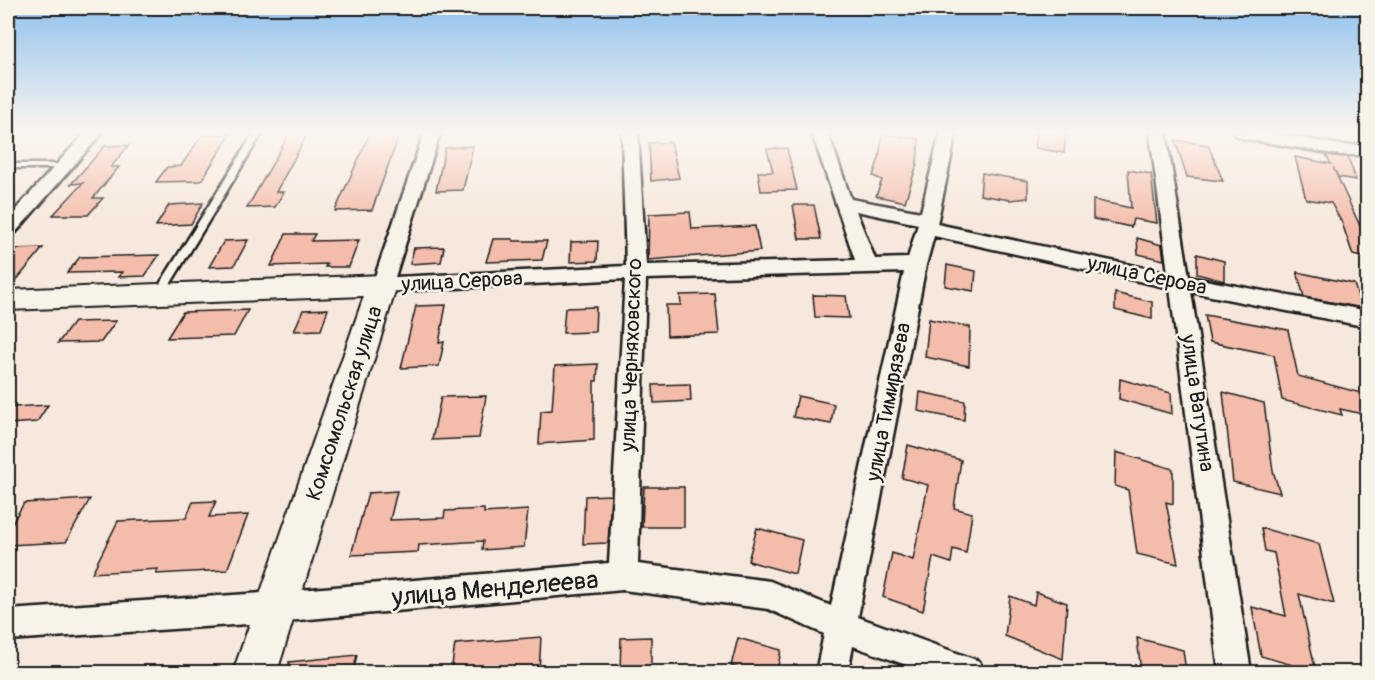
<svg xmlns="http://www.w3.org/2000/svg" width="1375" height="680" font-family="Pangolin,sans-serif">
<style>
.building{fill:#f4bcaa;stroke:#1c1c1c;stroke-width:1.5}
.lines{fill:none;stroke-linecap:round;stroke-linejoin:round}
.service-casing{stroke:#1c1c1c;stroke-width:5}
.minor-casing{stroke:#1c1c1c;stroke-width:5}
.secondary-casing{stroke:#1c1c1c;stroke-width:4}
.service{fill:#f7f3e8;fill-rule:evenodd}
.minor{fill:#f7f3e8;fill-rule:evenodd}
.secondary{fill:#f7f3e8;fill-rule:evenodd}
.labels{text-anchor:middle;stroke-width:5;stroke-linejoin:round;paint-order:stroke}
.street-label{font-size:21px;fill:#1c1c1c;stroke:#f7f3e8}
.near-street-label{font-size:26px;fill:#1c1c1c;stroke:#f7f3e8}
</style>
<rect width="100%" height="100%" fill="#f6e8dc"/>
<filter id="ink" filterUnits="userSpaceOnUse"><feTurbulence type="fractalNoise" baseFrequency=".0167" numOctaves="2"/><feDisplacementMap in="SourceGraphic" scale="12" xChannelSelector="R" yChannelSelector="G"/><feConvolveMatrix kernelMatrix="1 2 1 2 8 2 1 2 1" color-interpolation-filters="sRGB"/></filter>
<g filter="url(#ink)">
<g class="building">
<path d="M 290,133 L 308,133 L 276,192 L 284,192 L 275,207 L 247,208 Z"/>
<path d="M 370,133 L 400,133 L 372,210 L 335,211 Z"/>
<path d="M 1037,133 L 1066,133 L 1064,153 L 1035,148 Z"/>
<path d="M 231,134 L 201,181 L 156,182 L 167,167 L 181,166 L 202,135 Z"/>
<path d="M 882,134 L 919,139 L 917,164 L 905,202 L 876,196 L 882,180 L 873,176 L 879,158 Z"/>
<path d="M 1175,140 L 1208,145 L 1223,181 L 1187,177 Z"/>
<path d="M 671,142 L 679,178 L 651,181 L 649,143 Z"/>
<path d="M 129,145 L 111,167 L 119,167 L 93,198 L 103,198 L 88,215 L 53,215 L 83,183 L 71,184 L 105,146 Z"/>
<path d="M 473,146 L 463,190 L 436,191 L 445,148 Z"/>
<path d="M 787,148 L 797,190 L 761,191 L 758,172 L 773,172 L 767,149 Z"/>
<path d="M 1326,155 L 1348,157 L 1356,180 L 1338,177 L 1333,167 L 1361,228 L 1368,229 L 1368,258 L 1353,255 L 1342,223 L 1331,203 L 1306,199 L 1295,157 L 1331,164 Z"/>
<path d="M 1128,170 L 1151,174 L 1157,223 L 1133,219 L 1131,227 L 1093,219 L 1093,200 L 1131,208 Z"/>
<path d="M 982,173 L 1028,181 L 1028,198 L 1010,200 L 980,195 Z"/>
<path d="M 203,203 L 191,224 L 156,226 L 169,205 Z"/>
<path d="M 793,205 L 814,205 L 821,239 L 799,239 Z"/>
<path d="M 690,212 L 692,229 L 755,226 L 760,251 L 648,260 L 649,214 Z"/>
<path d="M 286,234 L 315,234 L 311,241 L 359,240 L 349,267 L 325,267 L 327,264 L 271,266 Z"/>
<path d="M 1137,238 L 1162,245 L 1164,260 L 1138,254 Z"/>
<path d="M 493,239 L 513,239 L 513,241 L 547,241 L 542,260 L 486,262 Z"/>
<path d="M 248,240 L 234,266 L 209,267 L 224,241 Z"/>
<path d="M 598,241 L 597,261 L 570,262 L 571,242 Z"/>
<path d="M 444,247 L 441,262 L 410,264 L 414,248 Z"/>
<path d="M 43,248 L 10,288 L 8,288 L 8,254 L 12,249 Z"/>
<path d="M 1197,254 L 1224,261 L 1224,281 L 1197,274 Z"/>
<path d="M 159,255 L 145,276 L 118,277 L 122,272 L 67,273 L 80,257 Z"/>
<path d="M 947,265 L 976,271 L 974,291 L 945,286 Z"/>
<path d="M 1297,272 L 1354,284 L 1362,308 L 1304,297 Z"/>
<path d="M 1115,293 L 1152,302 L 1152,319 L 1115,310 Z"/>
<path d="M 715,294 L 719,334 L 667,336 L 666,305 L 681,305 L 680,295 Z"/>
<path d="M 813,295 L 846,296 L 849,318 L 815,317 Z"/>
<path d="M 446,305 L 439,343 L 444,342 L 439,366 L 401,368 L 416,306 Z"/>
<path d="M 596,307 L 595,332 L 563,333 L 565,308 Z"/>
<path d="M 328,309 L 321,330 L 294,331 L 303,310 Z"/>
<path d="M 248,310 L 234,336 L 167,338 L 183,312 Z"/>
<path d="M 1205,315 L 1288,330 L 1298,376 L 1368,395 L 1368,415 L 1340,409 L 1342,415 L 1282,400 L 1274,355 L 1210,342 Z"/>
<path d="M 929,319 L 970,327 L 969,366 L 925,357 Z"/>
<path d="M 116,321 L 101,342 L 58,343 L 74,322 Z"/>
<path d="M 598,364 L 597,381 L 594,381 L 594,440 L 539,444 L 541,411 L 552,410 L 555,366 Z"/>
<path d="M 1120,379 L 1171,393 L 1172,414 L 1119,399 Z"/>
<path d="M 690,384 L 691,401 L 654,403 L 653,385 Z"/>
<path d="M 920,392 L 965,401 L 964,420 L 918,411 Z"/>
<path d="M 1223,392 L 1264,403 L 1273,471 L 1280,493 L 1233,482 Z"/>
<path d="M 486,396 L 479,438 L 432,440 L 441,397 Z"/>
<path d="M 798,396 L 834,404 L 831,424 L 793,417 Z"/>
<path d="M 48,405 L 37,422 L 8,424 L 8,415 L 13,407 Z"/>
<path d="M 908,445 L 961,460 L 954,508 L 972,513 L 966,553 L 953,549 L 951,563 L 933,557 L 923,611 L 883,597 L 892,553 L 913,560 L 928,485 L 902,478 Z"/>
<path d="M 1116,452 L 1173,469 L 1173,504 L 1166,502 L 1178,564 L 1137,554 L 1128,490 L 1115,486 Z"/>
<path d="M 644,487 L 684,487 L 684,527 L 642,527 Z"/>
<path d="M 397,491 L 390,520 L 444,518 L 445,511 L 484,509 L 484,513 L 528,510 L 524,547 L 482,550 L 483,541 L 419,545 L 418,552 L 351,555 L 368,493 Z"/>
<path d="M 611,495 L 608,543 L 583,544 L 585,496 Z"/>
<path d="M 90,499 L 66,542 L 8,545 L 8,530 L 24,503 Z"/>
<path d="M 216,501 L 209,517 L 248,515 L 227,570 L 156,574 L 158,569 L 92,573 L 118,521 L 186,518 L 193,502 Z"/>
<path d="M 757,528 L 802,540 L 795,574 L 748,561 Z"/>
<path d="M 1261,528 L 1319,544 L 1334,604 L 1299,594 L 1316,672 L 1261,656 L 1252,607 L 1286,616 L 1274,553 L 1265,551 Z"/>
<path d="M 1036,592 L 1067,603 L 1063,659 L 1005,636 L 1010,596 L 1034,605 Z"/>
<path d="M 541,637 L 539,672 L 451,672 L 455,644 Z"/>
<path d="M 651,637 L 651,672 L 620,672 L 621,638 Z"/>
<path d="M 738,638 L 781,650 L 777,672 L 752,672 L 731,666 Z"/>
<path d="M 1137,638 L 1183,650 L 1186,672 L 1141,672 Z"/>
<path d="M 357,655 L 353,672 L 289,672 L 289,662 Z"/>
</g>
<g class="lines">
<defs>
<g id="service">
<path d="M 254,133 L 262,133 L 163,296 L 155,296 L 154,294 L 155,292 Z"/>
<path d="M 8,164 L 65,164 L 69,166 L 65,168 L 8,168 Z"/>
</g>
<g id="minor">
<path d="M 85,133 L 102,133 L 15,233 L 8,235 L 8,218 Z"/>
<path d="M 424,133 L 440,133 L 395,277 L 626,266 L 622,133 L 638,133 L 646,265 L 855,260 L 812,133 L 828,133 L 851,199 L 921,212 L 940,133 L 956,133 L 937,224 L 1168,273 L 1150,133 L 1166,133 L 1189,277 L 1368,311 L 1368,327 L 1191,292 L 1251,672 L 1219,672 L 1170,288 L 934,236 L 926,265 L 858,617 L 979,661 L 984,672 L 926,672 L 853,646 L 848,672 L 816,672 L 824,634 L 768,609 L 623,590 L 277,622 L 8,640 L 8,610 L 277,592 L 609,563 L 625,279 L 382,292 L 375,290 L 372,285 ZM 856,211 L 918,224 L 908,258 L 875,259 ZM 904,272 L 831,606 L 770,581 L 638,564 L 646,279 Z"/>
<path d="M 1233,133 L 1272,133 L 1340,145 L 1368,145 L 1368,155 L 1340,155 L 1241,138 Z"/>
</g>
<path id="secondary" d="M 382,275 L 392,278 L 397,285 L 277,672 L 233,672 L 364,296 L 8,310 L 8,290 Z"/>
</defs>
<use href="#service" class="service-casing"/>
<use href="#minor" class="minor-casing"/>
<use href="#secondary" class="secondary-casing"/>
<use href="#service" class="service"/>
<use href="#minor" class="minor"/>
<use href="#secondary" class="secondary"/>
</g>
</g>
<linearGradient id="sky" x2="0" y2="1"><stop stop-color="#90c2ee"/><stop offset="0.58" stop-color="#fbf5ef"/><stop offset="1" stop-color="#fbf5ef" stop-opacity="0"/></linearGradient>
<rect width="1375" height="228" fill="url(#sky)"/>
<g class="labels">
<g class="street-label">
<text transform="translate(1147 275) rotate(12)" y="7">улица Серова</text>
<text transform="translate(462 281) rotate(-3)" y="7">улица Серова</text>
<text transform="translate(631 355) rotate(-88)" y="7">улица Черняховского</text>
<text transform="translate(888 402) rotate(-79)" y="7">улица Тимирязева</text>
<text transform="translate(344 403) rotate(-72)" y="7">Комсомольская улица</text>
<text transform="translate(1198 403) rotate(82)" y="7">улица Ватутина</text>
</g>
<g class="near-street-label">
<text transform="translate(495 588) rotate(-5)" y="9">улица Менделеева</text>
</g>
</g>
<rect width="1375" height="680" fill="none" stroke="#f7f3e8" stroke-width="30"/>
<rect x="15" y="15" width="1345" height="650" fill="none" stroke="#1c1c1c" stroke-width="2" filter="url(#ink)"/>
</svg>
